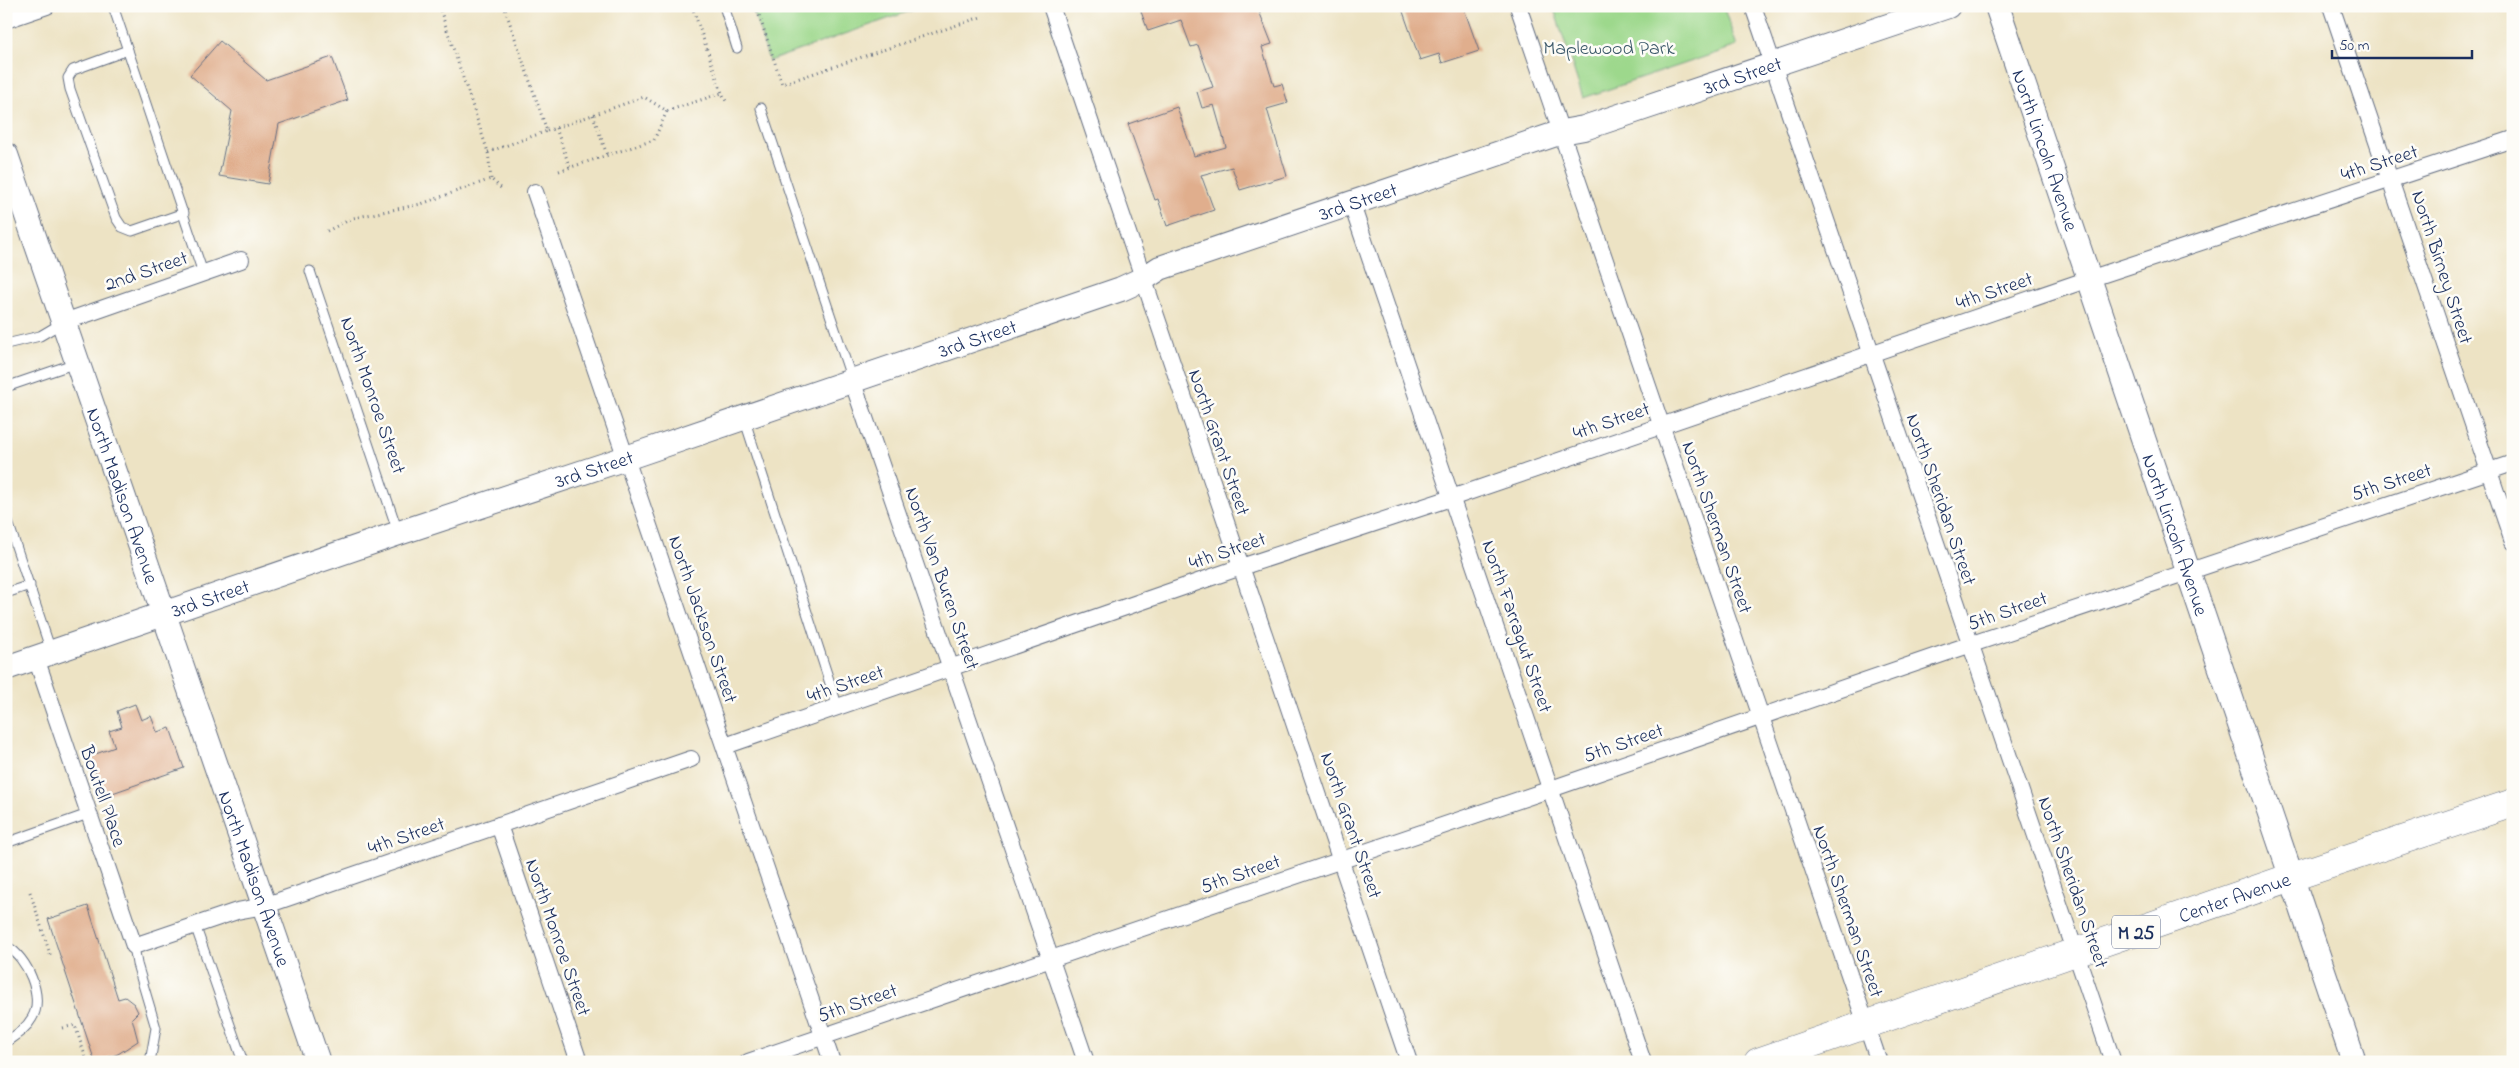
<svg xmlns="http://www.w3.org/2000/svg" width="2519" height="1068" font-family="'Indie Flower',sans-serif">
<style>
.green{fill:#9dd88c;stroke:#5c8475}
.building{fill:#e0ae8d}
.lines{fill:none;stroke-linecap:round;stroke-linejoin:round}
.lane-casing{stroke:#646e82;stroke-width:11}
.street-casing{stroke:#646e82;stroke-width:18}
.secondary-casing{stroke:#646e82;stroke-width:26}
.highway-casing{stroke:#646e82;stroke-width:29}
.path{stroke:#646e82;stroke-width:3;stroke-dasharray:1 4;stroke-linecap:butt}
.lane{stroke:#fff;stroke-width:9}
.street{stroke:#fff;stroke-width:16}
.secondary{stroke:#fff;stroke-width:24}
.highway{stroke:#fff;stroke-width:28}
.labels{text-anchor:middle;stroke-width:5;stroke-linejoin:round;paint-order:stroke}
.shield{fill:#fdfcf7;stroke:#5f6c8c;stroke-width:1}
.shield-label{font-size:19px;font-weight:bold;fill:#1b2f5e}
.park-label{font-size:20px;fill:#3c596a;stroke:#fdfcf7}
.street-label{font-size:20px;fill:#1b2f5e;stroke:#fdfcf7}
</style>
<rect width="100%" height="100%" fill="#fdfcf7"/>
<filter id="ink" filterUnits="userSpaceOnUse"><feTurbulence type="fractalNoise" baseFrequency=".02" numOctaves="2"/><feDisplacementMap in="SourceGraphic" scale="10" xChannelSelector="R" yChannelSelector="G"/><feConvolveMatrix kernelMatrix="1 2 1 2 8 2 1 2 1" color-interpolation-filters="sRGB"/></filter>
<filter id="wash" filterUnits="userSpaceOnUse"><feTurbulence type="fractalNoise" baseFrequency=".0096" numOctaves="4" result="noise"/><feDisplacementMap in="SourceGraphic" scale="20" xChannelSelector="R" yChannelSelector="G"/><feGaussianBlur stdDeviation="1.12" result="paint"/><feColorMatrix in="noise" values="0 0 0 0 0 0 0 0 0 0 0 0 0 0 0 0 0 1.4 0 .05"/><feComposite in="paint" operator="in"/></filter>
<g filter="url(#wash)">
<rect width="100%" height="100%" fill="#ede3c4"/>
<g class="green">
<path d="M 752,6 L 924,6 L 769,61 Z"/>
<path d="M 1553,6 L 1723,6 L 1737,46 L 1583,98 Z"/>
</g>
<g id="blocks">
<g class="building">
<path d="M 1139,6 L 1257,6 L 1272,44 L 1262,47 L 1274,86 L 1282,84 L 1288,103 L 1267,109 L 1287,176 L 1240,190 L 1232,167 L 1201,175 L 1214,210 L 1167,226 L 1158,199 L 1155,200 L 1128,124 L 1177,107 L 1194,156 L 1226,147 L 1214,105 L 1202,108 L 1197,92 L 1213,87 L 1198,45 L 1191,47 L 1181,20 L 1148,31 Z"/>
<path d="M 1401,6 L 1463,6 L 1479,51 L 1442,63 L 1439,54 L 1420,60 Z"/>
<path d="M 220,41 L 266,80 L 332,57 L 348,100 L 279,124 L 268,184 L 219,176 L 232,111 L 190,75 Z"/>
<path d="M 135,704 L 141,720 L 151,716 L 157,732 L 170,728 L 184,768 L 104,796 L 90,756 L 115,747 L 109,731 L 122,727 L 117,711 Z"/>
<path d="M 88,906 L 118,999 L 125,997 L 134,1004 L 138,1012 L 132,1018 L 138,1041 L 118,1054 L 95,1062 L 48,919 Z"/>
</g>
</g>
</g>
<g filter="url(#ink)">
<use href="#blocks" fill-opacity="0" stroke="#646e82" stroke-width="1"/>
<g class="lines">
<defs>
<g id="lane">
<path d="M 113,6 L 203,273"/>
<path d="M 724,6 L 737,48"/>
<path d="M 128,50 L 73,70 L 68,78 L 70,89 L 116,218 L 122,227 L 132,231 L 184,213"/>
<path d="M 761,108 L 852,380"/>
<path d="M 310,271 L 398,532"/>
<path d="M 6,344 L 40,336 L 62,323"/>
<path d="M 6,387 L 76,363"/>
<path d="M 744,418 L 838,708"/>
<path d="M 6,516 L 51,651"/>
<path d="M 6,593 L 30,585"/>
<path d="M 6,843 L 88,814"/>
<path d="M 195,925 L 243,1062"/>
<path d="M 6,946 C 27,956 45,998 32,1018 C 26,1029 16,1035 6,1042"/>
<path d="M 134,946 L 137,964 L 156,1028 L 150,1062"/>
</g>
<g id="street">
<path d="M 1051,6 L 1409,1062"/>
<path d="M 1518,6 L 1879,1062"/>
<path d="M 1753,6 L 2113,1062"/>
<path d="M 2331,6 L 2513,542"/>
<path d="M 6,20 L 47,6"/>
<path d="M 535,192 L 832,1062"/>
<path d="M 1352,205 L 1643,1062"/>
<path d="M 64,322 L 241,260"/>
<path d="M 852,380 L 1086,1062"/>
<path d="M 36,658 L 134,946 L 237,911 L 264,906 L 691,759"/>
<path d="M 725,746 L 1241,567 L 1451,498 L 2089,279 L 2513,139"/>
<path d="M 499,825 L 579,1062"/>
<path d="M 748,1062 L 1551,789 L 1948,652 L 2513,463"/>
</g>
<g id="secondary">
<path id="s1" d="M 1997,6 L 2354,1062"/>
<path id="s2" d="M 6,155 L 318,1062"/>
<path id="s3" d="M 6,668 L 399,533 L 626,458 L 1121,289 L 1143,279 L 1160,268 L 1562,132 L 1584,128 L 1948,6"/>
</g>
<g id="highway">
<path id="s4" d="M 1758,1062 L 2292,877 L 2513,803"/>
</g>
</defs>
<use href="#lane" class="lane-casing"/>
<use href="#street" class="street-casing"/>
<use href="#secondary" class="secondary-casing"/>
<use href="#highway" class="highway-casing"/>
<g class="path">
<path d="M 439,6 L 488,152 L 491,179"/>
<path d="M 692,6 L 722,93"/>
<path d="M 756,6 L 782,84 L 981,17"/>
<path d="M 593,115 L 607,155"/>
<path d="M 556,128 L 570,168"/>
<path d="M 547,131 L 644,97 L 667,111 L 722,93 L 727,103"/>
<path d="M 488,152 L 547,131 L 504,6"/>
<path d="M 559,171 L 654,140 L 667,111"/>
<path d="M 327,231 L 353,218 L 421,204 L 491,179 L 503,190"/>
<path d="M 30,892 L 51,957"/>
<path d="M 63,1028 L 75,1025 L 87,1062"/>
</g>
<use href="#lane" class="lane"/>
<use href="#street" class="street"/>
<use href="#secondary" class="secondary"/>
<use href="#highway" class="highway"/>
</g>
</g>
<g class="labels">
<rect class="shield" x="2112" y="915.5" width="48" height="33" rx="4"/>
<g class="shield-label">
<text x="2136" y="939">M 25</text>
</g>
<g class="park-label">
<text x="1609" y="54">Maplewood Park</text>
</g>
<g class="street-label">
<text dy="7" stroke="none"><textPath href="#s3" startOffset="1836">3rd Street</textPath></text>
<text dy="7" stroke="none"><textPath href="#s1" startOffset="152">North Lincoln Avenue</textPath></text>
<text transform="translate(2379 162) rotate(-18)" y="7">4th Street</text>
<text dy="7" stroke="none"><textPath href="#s3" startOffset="1431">3rd Street</textPath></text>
<text transform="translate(2443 267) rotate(72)" y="7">North Birney Street</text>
<text transform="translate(146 270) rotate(-19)" y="7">2nd Street</text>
<text transform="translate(1994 290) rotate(-19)" y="7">4th Street</text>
<text dy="7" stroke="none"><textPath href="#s3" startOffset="1026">3rd Street</textPath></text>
<text transform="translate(374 395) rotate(71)" y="7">North Monroe Street</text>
<text transform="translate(1611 420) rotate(-19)" y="7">4th Street</text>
<text transform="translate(1220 442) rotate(71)" y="7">North Grant Street</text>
<text dy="7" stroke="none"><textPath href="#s3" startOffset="621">3rd Street</textPath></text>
<text transform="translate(2391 481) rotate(-18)" y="7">5th Street</text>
<text dy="7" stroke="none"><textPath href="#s2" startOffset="360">North Madison Avenue</textPath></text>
<text transform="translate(1942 499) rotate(71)" y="7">North Sheridan Street</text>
<text transform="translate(1718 527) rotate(71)" y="7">North Sherman Street</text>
<text dy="7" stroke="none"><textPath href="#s1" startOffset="558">North Lincoln Avenue</textPath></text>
<text transform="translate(1227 550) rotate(-19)" y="7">4th Street</text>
<text transform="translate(943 578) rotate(71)" y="7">North Van Buren Street</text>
<text dy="7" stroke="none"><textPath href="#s3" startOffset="216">3rd Street</textPath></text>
<text transform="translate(2007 610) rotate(-19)" y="7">5th Street</text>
<text transform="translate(704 619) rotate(71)" y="7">North Jackson Street</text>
<text transform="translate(1518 626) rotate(71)" y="7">North Farragut Street</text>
<text transform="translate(845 683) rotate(-19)" y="7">4th Street</text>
<text transform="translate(1623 742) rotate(-19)" y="7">5th Street</text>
<text transform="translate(104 796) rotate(71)" y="7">Boutell Place</text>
<text transform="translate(1352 825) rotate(71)" y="7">North Grant Street</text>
<text transform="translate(406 835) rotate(-19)" y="7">4th Street</text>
<text transform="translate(1240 873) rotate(-19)" y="7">5th Street</text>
<text dy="7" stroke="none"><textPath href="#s2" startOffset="765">North Madison Avenue</textPath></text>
<text transform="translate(2074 882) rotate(71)" y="7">North Sheridan Street</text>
<text dy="7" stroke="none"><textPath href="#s4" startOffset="504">Center Avenue</textPath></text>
<text transform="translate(1849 911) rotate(71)" y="7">North Sherman Street</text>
<text transform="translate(559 937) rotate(71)" y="7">North Monroe Street</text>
<text transform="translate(857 1002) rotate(-19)" y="7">5th Street</text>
</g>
</g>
<rect width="2519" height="1068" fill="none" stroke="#fdfcf7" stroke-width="25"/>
<path d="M2332 50v8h140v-8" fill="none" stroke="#1b2f5e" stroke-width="2.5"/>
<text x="2339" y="50" font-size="15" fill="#1b2f5e" stroke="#fdfcf7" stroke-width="4" paint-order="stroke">50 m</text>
</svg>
